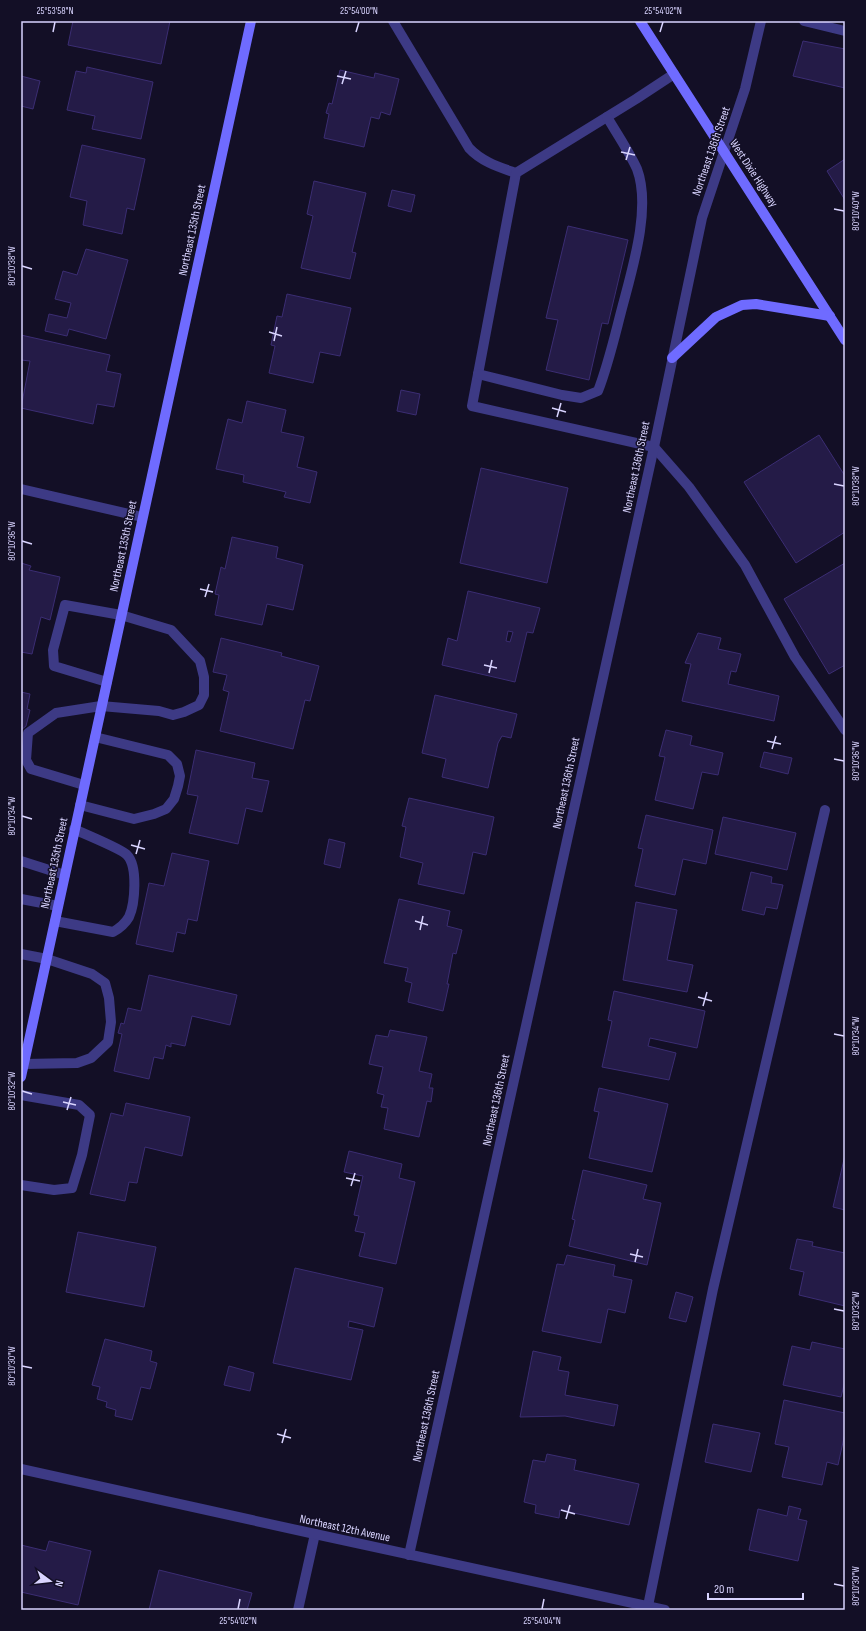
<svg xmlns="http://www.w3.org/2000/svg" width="866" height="1631" font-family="'Sofia Sans Condensed',sans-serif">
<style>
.building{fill:#241b47;stroke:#3b2d73;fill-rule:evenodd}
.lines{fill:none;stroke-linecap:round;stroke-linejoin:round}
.service{stroke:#3d3a85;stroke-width:10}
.minor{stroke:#3d3a85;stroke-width:10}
.tertiary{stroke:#3d3a85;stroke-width:10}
.secondary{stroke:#6f6bff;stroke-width:10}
.ticks{fill:none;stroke:#d9d4ff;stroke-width:1.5}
.labels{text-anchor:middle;stroke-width:3;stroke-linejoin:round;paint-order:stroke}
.street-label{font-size:12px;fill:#d9d4ff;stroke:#130f26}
.neatline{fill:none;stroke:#d9d4ff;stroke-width:1.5}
.ticks-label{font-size:10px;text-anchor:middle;fill:#d9d4ff}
</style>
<rect width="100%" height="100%" fill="#130f26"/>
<g class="building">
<path d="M 73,21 L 170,21 L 161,64 L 68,45 Z"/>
<path d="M 803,41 L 845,49 L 845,88 L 793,76 Z"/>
<path d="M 87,67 L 153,82 L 141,139 L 92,129 L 95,116 L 67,110 L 76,71 L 86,73 Z"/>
<path d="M 340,70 L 374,78 L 375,73 L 399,79 L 390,115 L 381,112 L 379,119 L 371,117 L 364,147 L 324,138 L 329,114 L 326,113 L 329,103 L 332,104 Z"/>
<path d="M 21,76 L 40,81 L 33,109 L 21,106 Z"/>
<path d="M 82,145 L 145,159 L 134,210 L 127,208 L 122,234 L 83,225 L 87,201 L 70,197 Z"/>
<path d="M 845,159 L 845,200 L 827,171 Z"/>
<path d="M 314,181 L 366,193 L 352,252 L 356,253 L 350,279 L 301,268 L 313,216 L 307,214 Z"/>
<path d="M 392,190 L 415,195 L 411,212 L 388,206 Z"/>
<path d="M 568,226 L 628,240 L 608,324 L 602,323 L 589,380 L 546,370 L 558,320 L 546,318 Z"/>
<path d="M 86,249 L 128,260 L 106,339 L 69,329 L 67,336 L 45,331 L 49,314 L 67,318 L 71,303 L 55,299 L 63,271 L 77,275 Z"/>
<path d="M 287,294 L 351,308 L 340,356 L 320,352 L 313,383 L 269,373 L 275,346 L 271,345 L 277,316 L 282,317 Z"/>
<path d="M 21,335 L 110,355 L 106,371 L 121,374 L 114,407 L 97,404 L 93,424 L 21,408 L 30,361 L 21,360 Z"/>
<path d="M 401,390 L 420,394 L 416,415 L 397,411 Z"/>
<path d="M 247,401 L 286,410 L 281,432 L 304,437 L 297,467 L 317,472 L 310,503 L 284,497 L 286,492 L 243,482 L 244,475 L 216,469 L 228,419 L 242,423 Z"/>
<path d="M 819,435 L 845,476 L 845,532 L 796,563 L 744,482 Z"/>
<path d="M 481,468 L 568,488 L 547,583 L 460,563 Z"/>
<path d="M 232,537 L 278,547 L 276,558 L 303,565 L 293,610 L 267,604 L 262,625 L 215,615 L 219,595 L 215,594 L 221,567 L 225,569 Z"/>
<path d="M 21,563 L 31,566 L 29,570 L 60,577 L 50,620 L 41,617 L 32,654 L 21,652 Z"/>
<path d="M 845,563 L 845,665 L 829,674 L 784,599 Z"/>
<path d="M 468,591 L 540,608 L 533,633 L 527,632 L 515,682 L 442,665 L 448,638 L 457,641 ZM 508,631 L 513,632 L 510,642 L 506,641 Z"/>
<path d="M 698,633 L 721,638 L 718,649 L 741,654 L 736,672 L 731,671 L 728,684 L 779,696 L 774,721 L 682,701 L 691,664 L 685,663 Z"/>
<path d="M 221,638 L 282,653 L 281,656 L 319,666 L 310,701 L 305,700 L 293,749 L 220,731 L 229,692 L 223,690 L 227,675 L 213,672 Z"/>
<path d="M 21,692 L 30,694 L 27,709 L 30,710 L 26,726 L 21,730 Z"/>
<path d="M 435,695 L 517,714 L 511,738 L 502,736 L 498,743 L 488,788 L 442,777 L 446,759 L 422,753 Z"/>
<path d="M 666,730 L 692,736 L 690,745 L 723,753 L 718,775 L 702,772 L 693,809 L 655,800 L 665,757 L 659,756 Z"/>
<path d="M 196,750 L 255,763 L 252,778 L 269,781 L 262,812 L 246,808 L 238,844 L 189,833 L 198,796 L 187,794 Z"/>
<path d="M 764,752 L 792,758 L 788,774 L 760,767 Z"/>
<path d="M 409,798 L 494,817 L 486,855 L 473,852 L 464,894 L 418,884 L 423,863 L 400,857 L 406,827 L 402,826 Z"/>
<path d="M 646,815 L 713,830 L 706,864 L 683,859 L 675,895 L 635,886 L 643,849 L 638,848 Z"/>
<path d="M 723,817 L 796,833 L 787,870 L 715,854 Z"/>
<path d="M 329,839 L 345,843 L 340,868 L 324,864 Z"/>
<path d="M 172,853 L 209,861 L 197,921 L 188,919 L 185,934 L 177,932 L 173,952 L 136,944 L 149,883 L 164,886 Z"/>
<path d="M 751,872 L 772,877 L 771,883 L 783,885 L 777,909 L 766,907 L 764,915 L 742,910 Z"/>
<path d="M 399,899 L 450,911 L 447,926 L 462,930 L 456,954 L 453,953 L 447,984 L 449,984 L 443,1011 L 408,1002 L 412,983 L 405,981 L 408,968 L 384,963 Z"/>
<path d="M 636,902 L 677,910 L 667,960 L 693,965 L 687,992 L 623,980 Z"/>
<path d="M 149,975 L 237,995 L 230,1025 L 192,1016 L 185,1046 L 171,1043 L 171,1047 L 166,1045 L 163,1059 L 154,1057 L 149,1079 L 114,1071 L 122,1034 L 118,1033 L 121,1023 L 124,1024 L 128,1008 L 141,1011 Z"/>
<path d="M 614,991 L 705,1011 L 697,1048 L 650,1038 L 648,1046 L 676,1053 L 669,1080 L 602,1067 L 612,1021 L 608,1020 Z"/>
<path d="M 390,1030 L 427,1037 L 419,1071 L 432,1074 L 429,1088 L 433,1088 L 431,1102 L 427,1101 L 419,1137 L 384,1129 L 388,1108 L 381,1107 L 384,1095 L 377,1093 L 383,1067 L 369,1064 L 376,1035 L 388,1037 Z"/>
<path d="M 599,1088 L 668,1104 L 652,1172 L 589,1158 L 599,1112 L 594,1111 Z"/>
<path d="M 126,1103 L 190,1117 L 182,1156 L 145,1147 L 137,1183 L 129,1182 L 125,1201 L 90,1194 L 111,1113 L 123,1116 Z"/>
<path d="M 349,1151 L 402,1164 L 399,1178 L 415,1182 L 396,1264 L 359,1256 L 365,1233 L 355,1231 L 359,1216 L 354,1215 L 363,1176 L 344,1172 Z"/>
<path d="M 845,1155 L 845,1210 L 833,1207 Z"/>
<path d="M 583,1170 L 647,1185 L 643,1199 L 661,1203 L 647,1265 L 569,1246 L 575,1220 L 572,1219 Z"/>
<path d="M 78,1232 L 156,1247 L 144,1307 L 66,1292 Z"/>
<path d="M 797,1239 L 813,1242 L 812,1246 L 845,1253 L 845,1306 L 799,1295 L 804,1272 L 790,1269 Z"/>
<path d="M 567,1255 L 615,1265 L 613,1276 L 632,1280 L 625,1313 L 608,1309 L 601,1343 L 542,1331 L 557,1264 L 564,1265 Z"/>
<path d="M 295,1268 L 383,1288 L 374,1327 L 349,1321 L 348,1327 L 363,1330 L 351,1380 L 273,1363 Z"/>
<path d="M 676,1292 L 693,1297 L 686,1322 L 669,1318 Z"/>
<path d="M 105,1339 L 152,1351 L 150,1361 L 157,1363 L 150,1389 L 141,1387 L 132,1420 L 115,1416 L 116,1410 L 106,1407 L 107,1402 L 97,1399 L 100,1387 L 92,1385 Z"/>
<path d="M 812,1342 L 845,1349 L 845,1381 L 841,1397 L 783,1385 L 792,1346 L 810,1350 Z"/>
<path d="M 533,1351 L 561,1357 L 558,1370 L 569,1372 L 565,1395 L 618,1405 L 614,1426 L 565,1416 L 520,1417 Z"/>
<path d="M 229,1366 L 254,1373 L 250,1391 L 224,1385 Z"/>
<path d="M 784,1400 L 845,1413 L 845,1433 L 838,1465 L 827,1462 L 822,1485 L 782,1477 L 789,1447 L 775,1444 Z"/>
<path d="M 713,1424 L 760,1433 L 751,1472 L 705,1462 Z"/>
<path d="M 547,1454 L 576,1460 L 574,1470 L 639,1484 L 629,1525 L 560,1510 L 559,1518 L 535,1513 L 536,1505 L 524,1502 L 533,1460 L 545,1462 Z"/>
<path d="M 789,1506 L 801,1509 L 798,1519 L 807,1521 L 798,1561 L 749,1550 L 758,1509 L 787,1516 Z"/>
<path d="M 49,1541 L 91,1551 L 78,1605 L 21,1592 L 21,1545 L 46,1551 Z"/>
<path d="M 159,1570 L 252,1593 L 247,1610 L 149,1610 Z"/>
</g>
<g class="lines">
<g class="service">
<path d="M 393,21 L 469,148 C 482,162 499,167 516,173"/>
<path d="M 804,21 L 845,31"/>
<path d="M 674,74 L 636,99 L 516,173 L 472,406 L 654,447 L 689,487 L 745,565 L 795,657 L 845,730"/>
<path d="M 478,374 L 562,395 L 581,398 L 598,391 C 608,365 614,339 621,312 C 631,273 652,209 637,169 C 630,153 616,132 607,117"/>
<path d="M 84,785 L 31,769 L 26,760 L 28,733 L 56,713 L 101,706 L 159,711 L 173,715 L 184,712 L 199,705 L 204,695 L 204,677 L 200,661 L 171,630 L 121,615 L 65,605 L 53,650 L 54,666 L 107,682"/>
<path d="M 80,805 L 134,819 L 154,814 L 166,809 L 174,799 L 178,786 L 180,776 L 177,764 L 168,755 L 95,737"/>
<path d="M 21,861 L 65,875"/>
<path d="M 21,899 L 58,906"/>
<path d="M 55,921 L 113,932 C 120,928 125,924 129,917 C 135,904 138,866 127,855 C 122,849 84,834 74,829"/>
<path d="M 21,954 L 47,959 L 92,974 L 105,983 L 109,998 L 111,1022 L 108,1042 L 91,1058 L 77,1063 L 24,1064"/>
<path d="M 21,1095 L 79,1105 L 90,1115 L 82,1155 L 72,1188 L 54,1190 L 21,1185"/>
<path d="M 648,1606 L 713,1289 L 825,810"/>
</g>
<g class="minor">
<path d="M 21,489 L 142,517"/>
<path d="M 409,1555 L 654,447 L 702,218 L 745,89 L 761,21"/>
<path d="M 298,1610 L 315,1534"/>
</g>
<path class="tertiary" d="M 21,1469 L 315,1534 L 665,1610"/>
<g class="secondary">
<path d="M 640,21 L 845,340"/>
<path d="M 672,358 L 716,317 L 742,305 L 756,304 L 830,316"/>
<path d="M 21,1077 L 251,21"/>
</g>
</g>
<path class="ticks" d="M 53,32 L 55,22M 356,32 L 359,22M 660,32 L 663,22M 337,76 L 351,79M 342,84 L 346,71M 621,152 L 635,155M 626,160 L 630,147M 834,209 L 844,211M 22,266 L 32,269M 269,332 L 282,336M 274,341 L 277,327M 552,408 L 566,412M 557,417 L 561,403M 834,484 L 844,486M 22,541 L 32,544M 200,589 L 213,592M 205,597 L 209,584M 484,665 L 497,668M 489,673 L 492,660M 767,741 L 781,744M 772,749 L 776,736M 834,759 L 844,761M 22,816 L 32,819M 131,845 L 145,849M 136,854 L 140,840M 415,921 L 428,925M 420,930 L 423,916M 698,997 L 712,1001M 703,1006 L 707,992M 834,1034 L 844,1036M 22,1091 L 32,1094M 63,1102 L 76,1105M 67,1110 L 71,1097M 346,1178 L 360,1181M 351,1186 L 355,1173M 630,1254 L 643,1257M 635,1262 L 638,1249M 834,1309 L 844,1311M 22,1366 L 32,1368M 277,1434 L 291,1438M 282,1443 L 286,1429M 561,1510 L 575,1514M 566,1519 L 570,1505M 834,1584 L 844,1586M 238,1609 L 240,1599M 542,1609 L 544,1599"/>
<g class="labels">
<g class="street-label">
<text transform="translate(711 151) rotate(-71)" y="4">Northeast 136th Street</text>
<text transform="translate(754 173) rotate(57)" y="4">West Dixie Highway</text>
<text transform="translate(192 230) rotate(-78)" y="4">Northeast 135th Street</text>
<text transform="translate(636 467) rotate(-78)" y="4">Northeast 136th Street</text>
<text transform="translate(123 546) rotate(-78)" y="4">Northeast 135th Street</text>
<text transform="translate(566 783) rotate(-78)" y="4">Northeast 136th Street</text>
<text transform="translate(54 863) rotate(-78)" y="4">Northeast 135th Street</text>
<text transform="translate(496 1100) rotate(-78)" y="4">Northeast 136th Street</text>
<text transform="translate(426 1416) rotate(-78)" y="4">Northeast 136th Street</text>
<text transform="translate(345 1528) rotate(12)" y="4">Northeast 12th Avenue</text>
</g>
</g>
<rect width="866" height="1631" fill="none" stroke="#130f26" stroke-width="44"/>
<g transform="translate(50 1581) rotate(105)" stroke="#130f26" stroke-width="3" paint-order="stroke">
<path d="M0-3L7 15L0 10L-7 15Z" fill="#d9d4ff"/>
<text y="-6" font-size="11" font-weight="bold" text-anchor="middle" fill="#d9d4ff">N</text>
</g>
<path d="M708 1593v6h95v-6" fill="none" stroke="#d9d4ff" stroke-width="2"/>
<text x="714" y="1593" font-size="12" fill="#d9d4ff" stroke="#130f26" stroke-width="3" paint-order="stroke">20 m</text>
<rect x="22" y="22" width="822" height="1587" class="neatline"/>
<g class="ticks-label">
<text x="55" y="14">25°53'58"N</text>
<text x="359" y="14">25°54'00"N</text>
<text x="663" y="14">25°54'02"N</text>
<text transform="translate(855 211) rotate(-90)" y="4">80°10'40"W</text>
<text transform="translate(11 266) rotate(-90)" y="4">80°10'38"W</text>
<text transform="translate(855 486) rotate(-90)" y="4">80°10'38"W</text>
<text transform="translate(11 541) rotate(-90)" y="4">80°10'36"W</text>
<text transform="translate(855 761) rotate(-90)" y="4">80°10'36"W</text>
<text transform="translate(11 816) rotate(-90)" y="4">80°10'34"W</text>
<text transform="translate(855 1036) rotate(-90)" y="4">80°10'34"W</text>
<text transform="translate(11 1091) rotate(-90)" y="4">80°10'32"W</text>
<text transform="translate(855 1311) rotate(-90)" y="4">80°10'32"W</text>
<text transform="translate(11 1366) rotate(-90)" y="4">80°10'30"W</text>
<text transform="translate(855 1586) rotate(-90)" y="4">80°10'30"W</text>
<text x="238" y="1624">25°54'02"N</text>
<text x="542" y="1624">25°54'04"N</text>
</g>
</svg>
